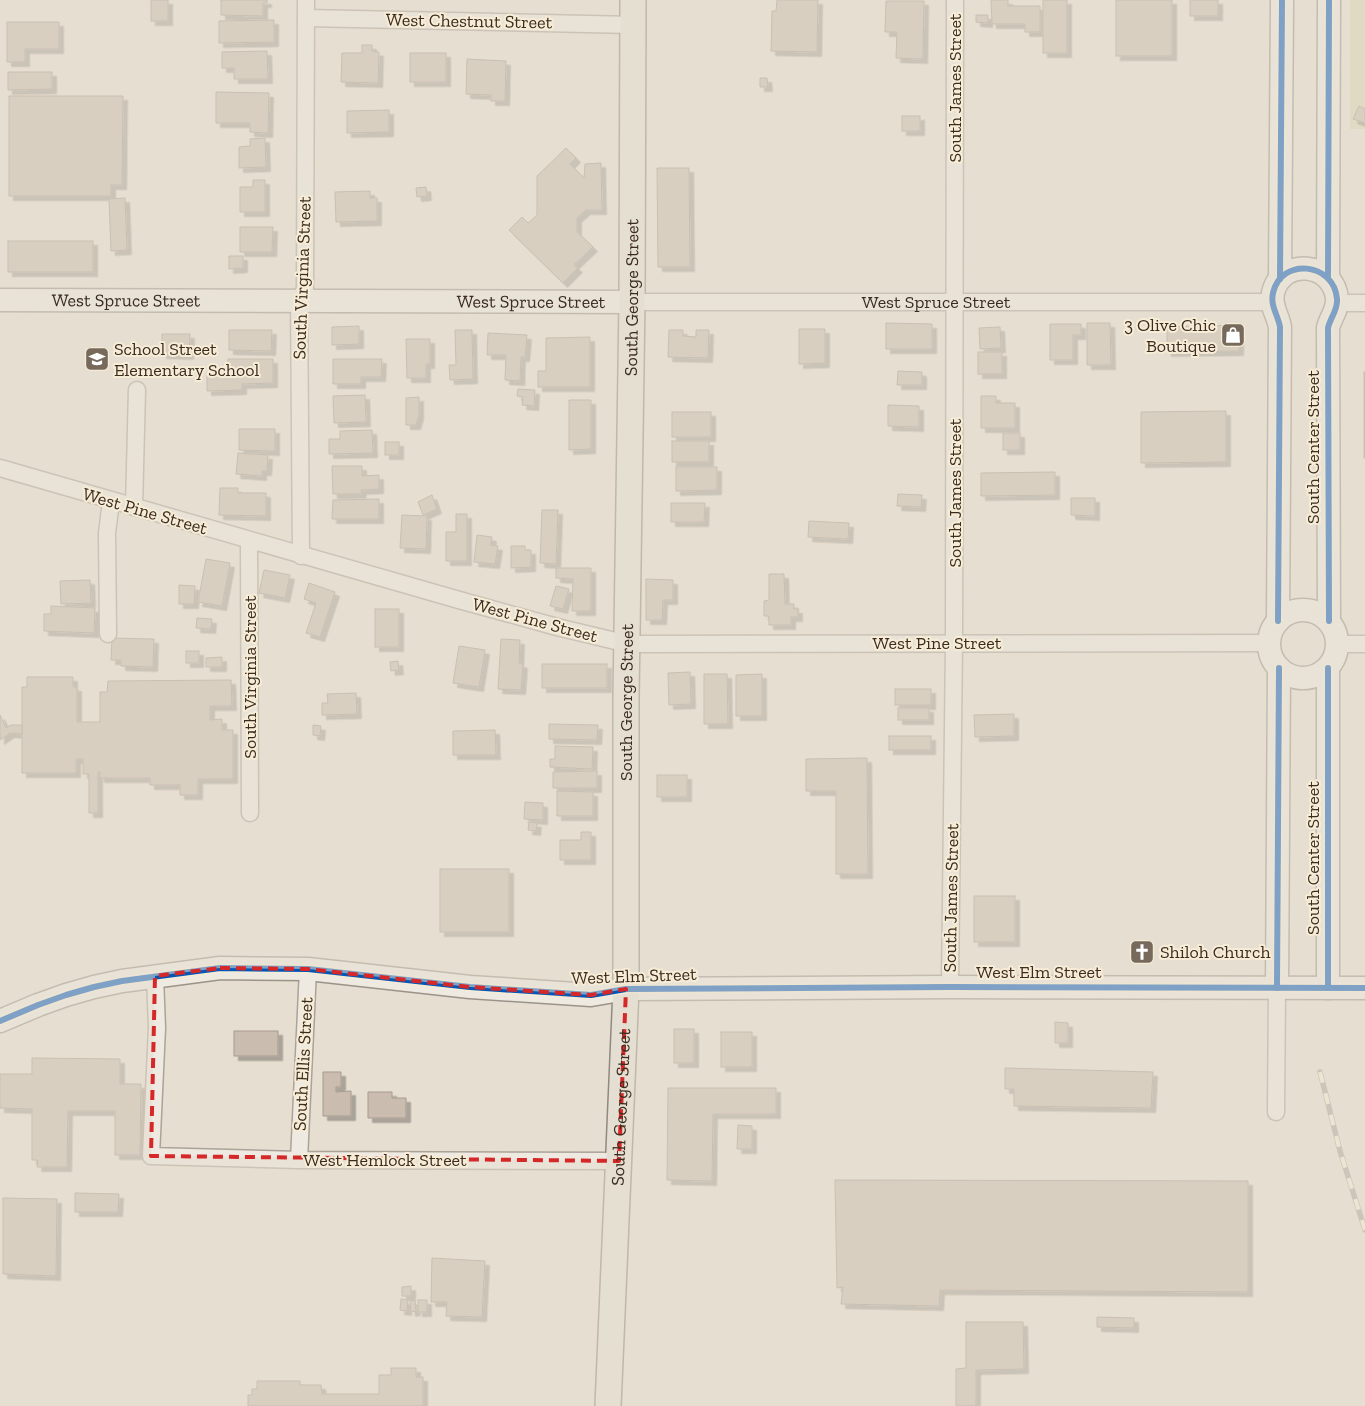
<svg xmlns="http://www.w3.org/2000/svg" width="1365" height="1406" font-family="'Zilla Slab',serif">
<style>
.green{fill:#d7d5b2}
.building{fill:#cabdb0;stroke:#a79a8e;filter:url(#shadow)}
.lines{fill:none;stroke-linecap:round;stroke-linejoin:round}
.street-casing{stroke:#aca398;stroke-width:19}
.secondary-casing{stroke:#9b9388;stroke-width:25}
.primary-casing{stroke:#91897f;stroke-width:28}
.street{stroke:#eee9e1;stroke-width:16}
.secondary{stroke:#eee9e1;stroke-width:22}
.primary{stroke:#e5dfd3;stroke-width:25}
.rail-casing{stroke:#aea8a1;stroke-width:5.5}
.rail{stroke:#f7ecd6;stroke-width:4;stroke-dasharray:11;stroke-linecap:butt}
.cycleway-casing{stroke:#f7ecd6;stroke-width:9}
.cycleway{stroke:#0057b8;stroke-width:6}
.marked{fill:none;stroke:#d62828;stroke-width:4;stroke-dasharray:10 6;stroke-linejoin:round}
.labels{text-anchor:middle;stroke-width:4;stroke-linejoin:round;paint-order:stroke}
.street-label{font-size:18px;fill:#3b2c1f;stroke:#f7ecd6}
.poi-label{font-size:18px;fill:#3b2c1f;stroke:#f7ecd6;text-anchor:start}
</style>
<defs>
<filter id="shadow"><feDropShadow dx="4.5" dy="4.5" stdDeviation="0" flood-color="#0004"/></filter>
</defs>
<rect width="100%" height="100%" fill="#e6ded0"/>
<rect class="green" x="1350" y="0" width="15" height="129"/>
<g class="building">
<rect x="151" y="0" width="17" height="21"/>
<path d="M 221,0 L 267,0 L 267,3 L 263,3 L 263,16 L 221,15 Z"/>
<path d="M 777,0 L 818,0 L 817,52 L 771,51 L 772,11 L 776,11 Z"/>
<path d="M 991,0 L 1008,0 L 1008,6 L 1040,6 L 1040,32 L 1025,32 L 1025,24 L 992,24 Z"/>
<rect x="1043" y="0" width="24" height="53"/>
<rect x="1116" y="0" width="56" height="56"/>
<rect x="1190" y="0" width="28" height="16"/>
<path d="M 886,1 L 924,1 L 923,59 L 896,58 L 897,32 L 885,32 Z"/>
<path d="M 976,15 L 988,15 L 988,23 L 976,22 Z"/>
<path d="M 274,20 L 274,42 L 219,43 L 219,21 Z"/>
<path d="M 7,22 L 59,22 L 59,49 L 25,49 L 25,62 L 7,62 Z"/>
<path d="M 362,45 L 372,45 L 372,51 L 379,52 L 378,83 L 341,82 L 342,53 L 362,53 Z"/>
<path d="M 267,51 L 268,79 L 234,79 L 234,68 L 222,68 L 222,52 Z"/>
<rect x="410" y="53" width="36" height="29"/>
<path d="M 467,59 L 506,61 L 505,101 L 491,101 L 491,95 L 466,94 Z"/>
<path d="M 8,72 L 52,72 L 52,89 L 8,90 Z"/>
<path d="M 760,78 L 767,78 L 768,87 L 760,87 Z"/>
<path d="M 216,92 L 269,93 L 268,133 L 250,132 L 250,123 L 216,123 Z"/>
<path d="M 9,96 L 123,96 L 122,185 L 111,185 L 111,196 L 9,196 Z"/>
<path d="M 1359,106 L 1365,109 L 1365,123 L 1353,119 Z"/>
<path d="M 389,110 L 389,132 L 347,133 L 347,111 Z"/>
<rect x="902" y="116" width="18" height="15"/>
<path d="M 265,138 L 266,167 L 239,168 L 239,147 L 250,146 L 250,139 Z"/>
<path d="M 566,148 L 576,158 L 570,164 L 584,178 L 585,164 L 601,163 L 602,210 L 586,210 L 577,218 L 577,232 L 593,247 L 574,265 L 578,268 L 563,283 L 509,230 L 522,217 L 528,223 L 537,215 L 537,176 Z"/>
<path d="M 657,168 L 689,168 L 690,267 L 658,267 Z"/>
<path d="M 253,180 L 265,180 L 265,212 L 240,212 L 240,187 L 253,187 Z"/>
<path d="M 426,187 L 427,196 L 417,197 L 416,188 Z"/>
<path d="M 370,191 L 370,198 L 377,198 L 377,221 L 336,222 L 335,192 Z"/>
<path d="M 125,198 L 127,250 L 111,251 L 109,199 Z"/>
<path d="M 240,227 L 273,227 L 272,252 L 240,252 Z"/>
<rect x="8" y="241" width="85" height="31"/>
<path d="M 229,256 L 243,256 L 243,268 L 229,269 Z"/>
<path d="M 886,323 L 932,324 L 932,349 L 886,349 Z"/>
<path d="M 1087,323 L 1110,323 L 1111,365 L 1087,365 Z"/>
<path d="M 1050,324 L 1081,324 L 1081,335 L 1073,335 L 1073,360 L 1050,360 Z"/>
<path d="M 1239,325 L 1239,351 L 1167,352 L 1167,327 Z"/>
<path d="M 359,326 L 359,344 L 332,345 L 332,327 Z"/>
<path d="M 1000,327 L 1001,348 L 980,349 L 979,328 Z"/>
<path d="M 799,329 L 825,329 L 825,363 L 799,364 Z"/>
<path d="M 229,330 L 272,330 L 271,351 L 229,350 Z"/>
<path d="M 455,330 L 472,330 L 473,379 L 450,380 L 449,365 L 456,365 Z"/>
<path d="M 669,330 L 683,330 L 683,336 L 696,337 L 696,330 L 709,330 L 708,358 L 668,357 Z"/>
<path d="M 488,333 L 527,335 L 525,357 L 521,357 L 520,381 L 505,380 L 506,355 L 487,355 Z"/>
<path d="M 162,334 L 190,334 L 189,355 L 162,354 Z"/>
<path d="M 590,337 L 590,387 L 538,387 L 538,371 L 546,371 L 546,338 Z"/>
<path d="M 406,339 L 430,339 L 430,364 L 426,364 L 426,378 L 407,378 Z"/>
<rect x="978" y="352" width="24" height="22"/>
<path d="M 228,359 L 273,359 L 273,383 L 242,384 L 242,390 L 207,391 L 207,375 L 228,375 Z"/>
<path d="M 333,359 L 382,359 L 381,377 L 361,377 L 361,384 L 333,384 Z"/>
<path d="M 898,371 L 922,372 L 922,385 L 897,385 Z"/>
<rect x="1364" y="372" width="1" height="86"/>
<path d="M 518,389 L 535,390 L 534,406 L 522,405 L 523,397 L 517,396 Z"/>
<path d="M 365,395 L 366,422 L 334,423 L 333,396 Z"/>
<path d="M 981,396 L 996,396 L 996,403 L 1015,403 L 1015,428 L 981,428 Z"/>
<path d="M 419,397 L 419,415 L 416,425 L 406,425 L 406,398 Z"/>
<path d="M 569,400 L 591,400 L 591,449 L 569,450 Z"/>
<path d="M 888,405 L 919,406 L 919,427 L 888,426 Z"/>
<path d="M 1226,411 L 1226,462 L 1141,463 L 1141,412 Z"/>
<rect x="672" y="412" width="39" height="25"/>
<path d="M 239,429 L 275,429 L 275,451 L 239,450 Z"/>
<path d="M 372,430 L 373,453 L 329,454 L 329,439 L 340,439 L 340,431 Z"/>
<rect x="1003" y="433" width="17" height="17"/>
<rect x="672" y="441" width="37" height="21"/>
<rect x="385" y="442" width="14" height="13"/>
<path d="M 238,453 L 268,455 L 267,471 L 262,471 L 262,476 L 236,474 Z"/>
<path d="M 332,466 L 362,466 L 362,476 L 379,475 L 379,489 L 361,490 L 362,494 L 333,494 Z"/>
<path d="M 676,467 L 717,467 L 717,490 L 676,491 Z"/>
<path d="M 1055,472 L 1055,495 L 981,496 L 981,473 Z"/>
<path d="M 220,488 L 238,488 L 238,493 L 266,493 L 266,516 L 219,515 Z"/>
<path d="M 898,494 L 922,495 L 921,507 L 897,506 Z"/>
<path d="M 432,495 L 437,509 L 423,515 L 418,502 Z"/>
<path d="M 1071,498 L 1095,498 L 1095,516 L 1071,515 Z"/>
<path d="M 379,499 L 379,519 L 332,519 L 333,500 Z"/>
<path d="M 671,503 L 705,503 L 704,522 L 671,522 Z"/>
<path d="M 542,510 L 558,510 L 556,564 L 540,563 Z"/>
<path d="M 456,514 L 467,514 L 467,561 L 446,561 L 446,532 L 456,532 Z"/>
<path d="M 402,515 L 427,516 L 426,549 L 400,548 Z"/>
<path d="M 809,521 L 849,523 L 848,539 L 808,537 Z"/>
<path d="M 477,535 L 492,537 L 491,545 L 498,546 L 495,564 L 474,562 Z"/>
<path d="M 511,546 L 525,546 L 525,550 L 531,550 L 531,567 L 511,568 Z"/>
<path d="M 206,559 L 230,563 L 222,606 L 198,602 Z"/>
<path d="M 556,568 L 591,568 L 591,611 L 572,611 L 573,579 L 556,578 Z"/>
<path d="M 264,570 L 290,575 L 285,598 L 259,593 Z"/>
<path d="M 769,574 L 784,574 L 785,604 L 794,604 L 794,609 L 798,609 L 798,617 L 791,617 L 791,625 L 769,625 L 769,616 L 764,616 L 764,601 L 769,600 Z"/>
<path d="M 646,579 L 673,580 L 673,600 L 663,600 L 662,620 L 646,620 Z"/>
<path d="M 90,580 L 91,603 L 61,604 L 60,581 Z"/>
<path d="M 309,583 L 335,592 L 320,637 L 306,633 L 316,603 L 304,599 Z"/>
<path d="M 179,585 L 195,586 L 194,604 L 179,604 Z"/>
<path d="M 556,586 L 569,589 L 563,609 L 550,606 Z"/>
<path d="M 51,606 L 95,608 L 94,633 L 44,631 L 44,614 L 51,614 Z"/>
<rect x="375" y="609" width="24" height="38"/>
<path d="M 197,618 L 212,619 L 211,629 L 196,628 Z"/>
<path d="M 112,638 L 154,639 L 153,667 L 121,666 L 121,660 L 111,660 Z"/>
<path d="M 501,639 L 520,640 L 519,663 L 523,664 L 521,690 L 498,689 Z"/>
<path d="M 459,646 L 485,650 L 479,687 L 453,683 Z"/>
<rect x="186" y="651" width="13" height="12"/>
<path d="M 222,657 L 222,667 L 206,667 L 206,658 Z"/>
<path d="M 398,661 L 399,670 L 391,671 L 390,662 Z"/>
<rect x="542" y="664" width="65" height="24"/>
<path d="M 690,672 L 691,704 L 669,705 L 668,673 Z"/>
<path d="M 704,674 L 727,674 L 728,724 L 704,724 Z"/>
<path d="M 762,674 L 762,716 L 736,716 L 736,675 Z"/>
<path d="M 27,677 L 73,677 L 73,687 L 77,687 L 77,722 L 100,722 L 100,692 L 107,692 L 108,681 L 231,680 L 232,706 L 210,706 L 210,720 L 222,719 L 222,730 L 233,730 L 233,779 L 198,779 L 198,795 L 180,795 L 180,785 L 150,785 L 150,778 L 100,778 L 100,772 L 98,772 L 98,813 L 89,813 L 89,774 L 83,774 L 83,759 L 76,759 L 76,773 L 22,773 L 22,687 L 27,687 Z"/>
<rect x="895" y="689" width="36" height="16"/>
<path d="M 356,693 L 357,714 L 322,715 L 322,703 L 328,703 L 327,694 Z"/>
<rect x="898" y="708" width="31" height="12"/>
<path d="M 1014,714 L 1014,736 L 975,737 L 974,715 Z"/>
<path d="M 0,715 L 6,728 L 11,725 L 22,725 L 22,734 L 10,733 L 0,740 Z"/>
<path d="M 549,724 L 598,725 L 597,740 L 549,739 Z"/>
<path d="M 313,725 L 321,726 L 320,736 L 313,735 Z"/>
<path d="M 495,730 L 496,755 L 453,755 L 453,731 Z"/>
<rect x="889" y="736" width="42" height="14"/>
<path d="M 555,746 L 593,747 L 592,769 L 550,767 L 550,759 L 555,759 Z"/>
<path d="M 867,758 L 868,874 L 836,874 L 836,791 L 806,791 L 806,759 Z"/>
<path d="M 597,771 L 597,788 L 553,788 L 553,772 Z"/>
<rect x="657" y="775" width="30" height="22"/>
<path d="M 557,791 L 593,792 L 593,816 L 557,816 Z"/>
<path d="M 525,802 L 543,803 L 543,820 L 524,819 Z"/>
<path d="M 529,822 L 537,823 L 536,831 L 528,830 Z"/>
<path d="M 581,832 L 591,832 L 591,860 L 560,860 L 560,840 L 581,840 Z"/>
<rect x="440" y="869" width="69" height="63"/>
<rect x="974" y="896" width="41" height="46"/>
<path d="M 1055,1022 L 1068,1023 L 1068,1043 L 1055,1043 Z"/>
<rect x="674" y="1029" width="20" height="34"/>
<rect x="234" y="1031" width="44" height="25"/>
<rect x="721" y="1032" width="31" height="35"/>
<path d="M 32,1058 L 120,1059 L 120,1084 L 141,1084 L 140,1155 L 115,1155 L 115,1111 L 68,1111 L 67,1167 L 37,1167 L 38,1160 L 32,1160 L 32,1109 L 0,1108 L 0,1074 L 32,1074 Z"/>
<path d="M 1005,1068 L 1153,1072 L 1151,1108 L 1014,1106 L 1014,1089 L 1005,1089 Z"/>
<path d="M 323,1072 L 341,1072 L 341,1087 L 336,1087 L 336,1092 L 351,1091 L 351,1116 L 323,1116 Z"/>
<path d="M 668,1088 L 776,1088 L 776,1114 L 713,1114 L 712,1181 L 667,1180 Z"/>
<path d="M 368,1092 L 392,1092 L 392,1098 L 406,1098 L 406,1118 L 368,1118 Z"/>
<path d="M 738,1125 L 752,1126 L 752,1149 L 737,1149 Z"/>
<path d="M 835,1180 L 1248,1181 L 1248,1292 L 940,1290 L 939,1306 L 841,1304 L 843,1287 L 837,1288 Z"/>
<path d="M 75,1193 L 119,1194 L 118,1212 L 75,1212 Z"/>
<path d="M 3,1198 L 57,1199 L 56,1276 L 3,1274 Z"/>
<path d="M 432,1258 L 485,1261 L 482,1317 L 446,1316 L 447,1302 L 431,1302 Z"/>
<path d="M 411,1286 L 411,1296 L 402,1296 L 402,1287 Z"/>
<path d="M 401,1299 L 408,1300 L 407,1311 L 400,1310 Z"/>
<path d="M 415,1300 L 416,1311 L 411,1312 L 410,1301 Z"/>
<rect x="418" y="1300" width="9" height="12"/>
<path d="M 1097,1317 L 1134,1318 L 1134,1328 L 1097,1327 Z"/>
<path d="M 966,1322 L 1023,1322 L 1024,1369 L 976,1370 L 976,1406 L 956,1406 L 956,1369 L 966,1368 Z"/>
<path d="M 391,1368 L 416,1368 L 416,1377 L 423,1377 L 423,1406 L 248,1406 L 248,1395 L 252,1395 L 252,1389 L 257,1389 L 257,1381 L 300,1381 L 300,1385 L 321,1385 L 322,1394 L 379,1394 L 379,1375 L 391,1375 Z"/>
</g>
<g class="lines">
<defs>
<g id="street">
<path d="M 306,18 L 633,25"/>
<path id="s1" d="M 632,302 L 1272,302"/>
<path d="M 1337,303 L 1365,303"/>
<path d="M 0,468 L 459,600 L 557,627 L 628,644 L 1269,643"/>
<path d="M 134,507 L 137,390"/>
<path d="M 249,541 L 250,813"/>
<path d="M 301,556 L 299,301 L 305,289 L 306,0"/>
<path d="M 108,634 L 107,533 L 111,501"/>
<path d="M 1338,644 L 1365,644"/>
<path d="M 155,976 L 157,1028 L 151,1156 L 299,1160 L 619,1161"/>
<path d="M 950,987 L 954,643 L 955,0"/>
<path d="M 1276,1112 L 1277,988"/>
<path d="M 299,1160 L 308,969"/>
</g>
<g id="secondary">
<path d="M 1328,278 L 1329,0"/>
<path d="M 1280,279 L 1282,0"/>
<path id="s2" d="M 0,300 L 632,302"/>
<circle cx="1303" cy="644" r="34"/>
<path d="M 1278,621 L 1280,327 C 1278,315 1270,306 1273,293 C 1281,257 1334,262 1337,299 C 1338,310 1330,318 1328,328 L 1329,621"/>
<path d="M 1277,988 L 1279,668"/>
<path d="M 1328,988 L 1328,668"/>
<path d="M 0,1021 L 38,1005 L 66,995 L 94,987 L 122,981 L 220,968 L 308,969 L 470,987 L 591,995 L 626,989 L 950,987 L 1365,988"/>
</g>
<g id="primary">
<path id="s3" d="M 608,1406 L 626,989 L 626,697 L 632,302 L 633,0"/>
</g>
</defs>
<use href="#street" class="street-casing"/>
<use href="#secondary" class="secondary-casing"/>
<use href="#primary" class="primary-casing"/>
<use href="#street" class="street"/>
<use href="#secondary" class="secondary"/>
<use href="#primary" class="primary"/>
<defs>
<path id="rail" d="M 1320,1072 L 1340,1151 L 1365,1230"/>
</defs>
<use href="#rail" class="rail-casing"/>
<use href="#rail" class="rail"/>
<defs>
<g id="cycleway">
<path d="M 1328,278 L 1329,0"/>
<path d="M 1280,279 L 1282,0"/>
<path d="M 1278,621 L 1280,327 C 1278,315 1270,306 1273,293 C 1281,257 1334,262 1337,299 C 1338,310 1330,318 1328,328 L 1329,621"/>
<path d="M 1277,988 L 1279,668"/>
<path d="M 1328,988 L 1328,668"/>
<path d="M 0,1021 L 38,1005 L 66,995 L 94,987 L 122,981 L 220,968 L 308,969 L 470,987 L 591,995 L 626,989 L 950,987 L 1365,988"/>
</g>
</defs>
<use href="#cycleway" class="cycleway-casing"/>
<use href="#cycleway" class="cycleway"/>
</g>
<path d="M0 0H1365V1406H0ZM 220,968 L 308,969 L 470,987 L 591,995 L 626,989 L 619,1161 L 151,1156 L 155,976 Z" fill="#e6ded0" fill-opacity=".55" fill-rule="evenodd"/>
<path class="marked" d="M 220,968 L 308,969 L 470,987 L 591,995 L 626,989 L 619,1161 L 151,1156 L 155,976 Z"/>
<defs>
<symbol id="shop-square" viewBox="-11 -11 22 22"><rect x="-9" y="-9" width="18" height="18" rx="4" fill="#776a5d" stroke="#f7ecd6"/><path d="M-5-2.5h2.3a2.7 3.5 0 0 1 5.4 0H5L5.5 6h-11ZM-1.5-2.5h3a1.5 2.3 0 0 0-3 0Z" fill="#fff"/></symbol>
<symbol id="school-square" viewBox="-11 -11 22 22"><rect x="-9" y="-9" width="18" height="18" rx="4" fill="#776a5d" stroke="#f7ecd6"/><path d="M0-5L7-2L0 1L-7-2ZM-4 1L0 2.5L4 1V4Q0 6-4 4Z" fill="#fff"/></symbol>
<symbol id="church-square" viewBox="-11 -11 22 22"><rect x="-9" y="-9" width="18" height="18" rx="4" fill="#776a5d" stroke="#f7ecd6"/><path d="M-1.2-6h2.4v3.5h3.3v2.4h-3.3V6h-2.4V-.1h-3.3v-2.4h3.3Z" fill="#fff"/></symbol>
</defs>
<g fill-rule="evenodd">
<use href="#shop-square" x="1219" y="321" width="28" height="28"/>
<use href="#school-square" x="83" y="345" width="28" height="28"/>
<use href="#church-square" x="1128" y="938" width="28" height="28"/>
</g>
<g class="labels">
<g class="street-label">
<text transform="translate(469 21) rotate(1)" y="6">West Chestnut Street</text>
<text transform="translate(955 88) rotate(-90)" y="6">South James Street</text>
<text transform="translate(302 278) rotate(-88)" y="6">South Virginia Street</text>
<text dy="6" stroke="none"><textPath href="#s3" startOffset="1109">South George Street</textPath></text>
<text dy="6" stroke="none"><textPath href="#s2" startOffset="126">West Spruce Street</textPath></text>
<text dy="6" stroke="none"><textPath href="#s1" startOffset="304">West Spruce Street</textPath></text>
<text dy="6" stroke="none"><textPath href="#s2" startOffset="531">West Spruce Street</textPath></text>
<text transform="translate(1313 447) rotate(-90)" y="6">South Center Street</text>
<text transform="translate(955 493) rotate(-90)" y="6">South James Street</text>
<text transform="translate(145 511) rotate(16)" y="6">West Pine Street</text>
<text transform="translate(535 620) rotate(15)" y="6">West Pine Street</text>
<text x="937" y="649">West Pine Street</text>
<text transform="translate(250 677) rotate(-90)" y="6">South Virginia Street</text>
<text dy="6" stroke="none"><textPath href="#s3" startOffset="704">South George Street</textPath></text>
<text transform="translate(1313 858) rotate(-90)" y="6">South Center Street</text>
<text transform="translate(951 898) rotate(-89)" y="6">South James Street</text>
<text x="1039" y="978">West Elm Street</text>
<text transform="translate(634 976) rotate(-2)" y="6">West Elm Street</text>
<text transform="translate(303 1064) rotate(-87)" y="6">South Ellis Street</text>
<text dy="6" stroke="none"><textPath href="#s3" startOffset="299">South George Street</textPath></text>
<text x="385" y="1166">West Hemlock Street</text>
</g>
<g class="poi-label">
<text x="1216" y="331" text-anchor="end">3 Olive Chic<tspan x="1216" dy="21">Boutique</tspan></text>
<text x="114" y="355">School Street<tspan x="114" dy="21">Elementary School</tspan></text>
<text x="1160" y="958">Shiloh Church</text>
</g>
</g>
</svg>
